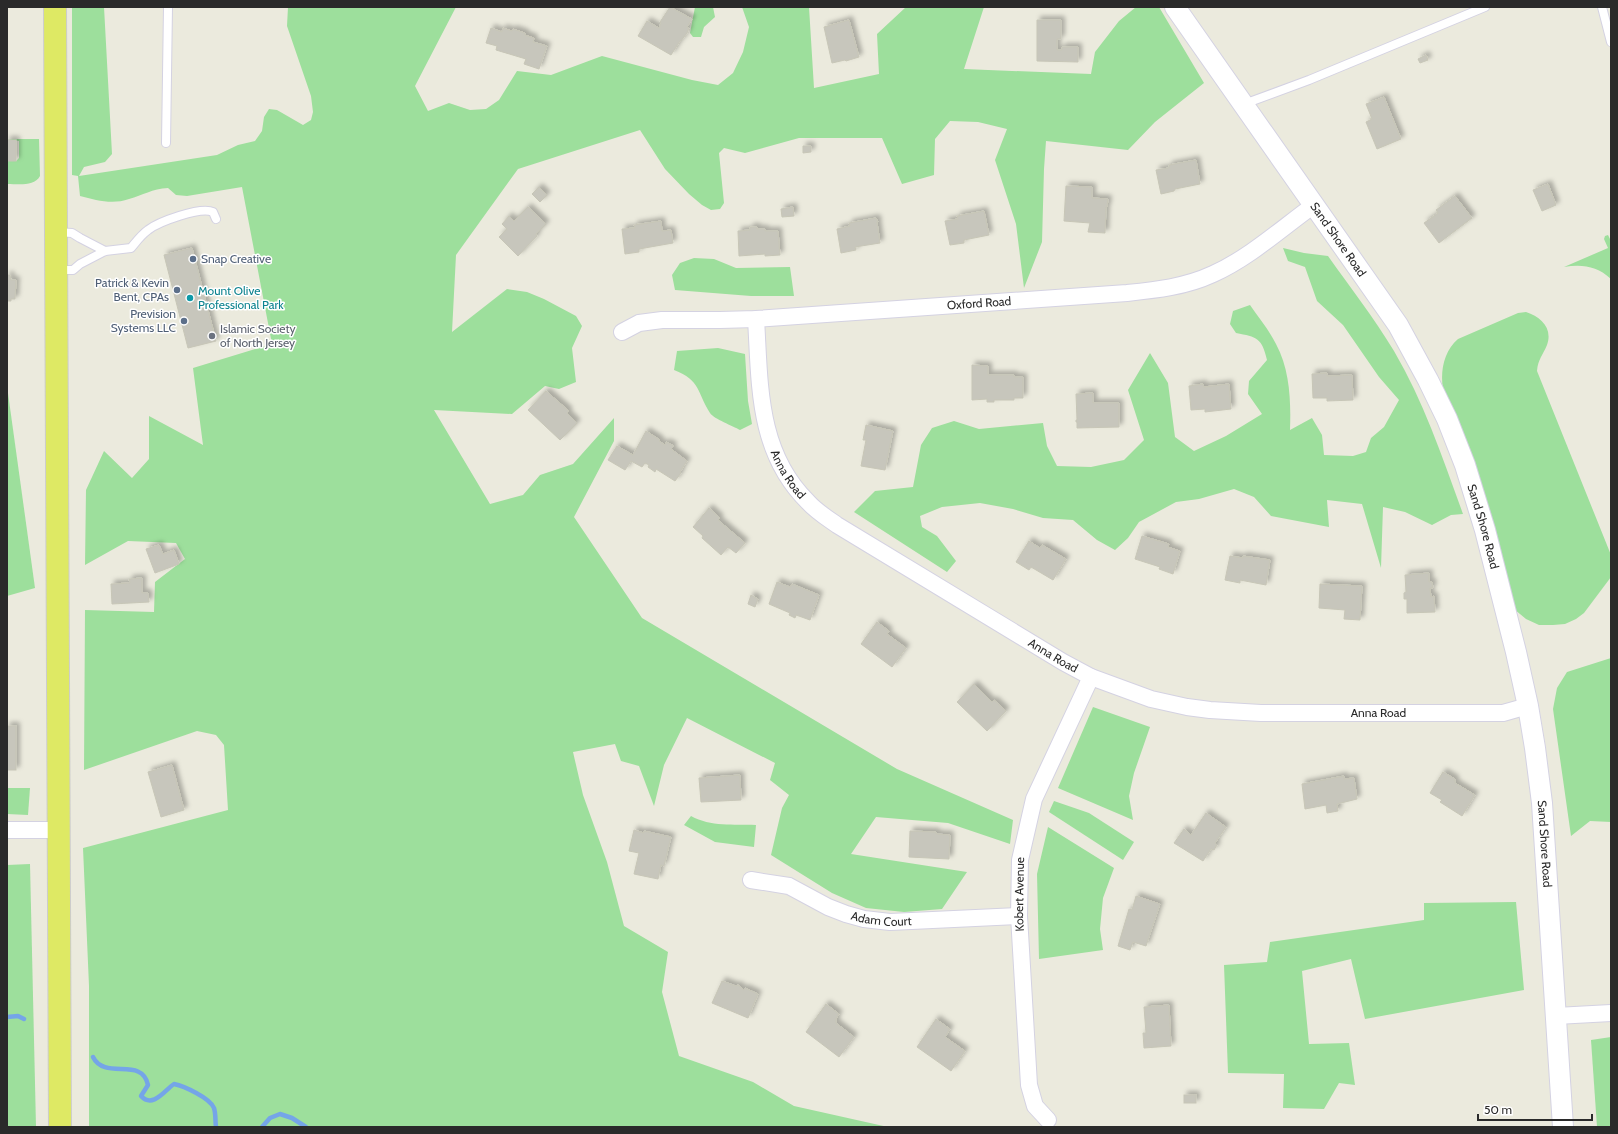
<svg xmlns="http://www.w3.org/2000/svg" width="1618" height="1134" font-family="Cabin,sans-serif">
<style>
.green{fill:#9ddf9c}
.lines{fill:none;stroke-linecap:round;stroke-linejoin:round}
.stream{stroke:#75a5e8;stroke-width:4.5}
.building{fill:#c7c6bc;stroke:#c7c6b7;filter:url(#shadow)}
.service-casing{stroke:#d4d2e2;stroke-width:10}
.minor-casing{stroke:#d4d2e2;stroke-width:18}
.tertiary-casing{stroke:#d4d2e2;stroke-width:22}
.primary-casing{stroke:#ccc;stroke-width:24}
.service{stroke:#fff;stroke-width:8}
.minor{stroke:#fff;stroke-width:16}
.tertiary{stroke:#fff;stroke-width:20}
.primary{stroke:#dee964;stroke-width:22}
.service-dot{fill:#5c6f8a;stroke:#fff;stroke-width:1.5}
.culture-dot{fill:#0f9aa8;stroke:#fff;stroke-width:1.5}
.worship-dot{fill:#6b7280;stroke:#fff;stroke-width:1.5}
.labels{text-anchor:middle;stroke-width:3;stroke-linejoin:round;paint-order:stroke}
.street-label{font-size:12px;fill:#2a2a2a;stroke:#fff}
.service-label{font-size:12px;fill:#4e5e75;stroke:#fff;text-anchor:end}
.culture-label{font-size:12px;fill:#0d838f;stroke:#fff;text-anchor:start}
.worship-label{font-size:12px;fill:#5b616d;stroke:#fff;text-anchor:start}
</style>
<defs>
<filter id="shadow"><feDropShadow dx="3.5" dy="-3.5" stdDeviation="2" flood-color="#0004"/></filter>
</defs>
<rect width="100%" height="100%" fill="#ebeadd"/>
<g class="green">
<path d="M 72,7 L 104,7 L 112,154 L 105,162 L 84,167 L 79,176 L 217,155 L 238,145 L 255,141 L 262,131 L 264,117 L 269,109 L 277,110 L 303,125 L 311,120 L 313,112 L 311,96 L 287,26 L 288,7 L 456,7 L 415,86 L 428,111 L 449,103 L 470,110 L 486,109 L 499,100 L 517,71 L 551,75 L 602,56 L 692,80 L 718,85 L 733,73 L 743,52 L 749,27 L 742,7 L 809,7 L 814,88 L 879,74 L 877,34 L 906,7 L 984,7 L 964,69 L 1091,74 L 1095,52 L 1119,21 L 1136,7 L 1159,7 L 1204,83 L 1155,122 L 1128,150 L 1046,141 L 1044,169 L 1042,242 L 1024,288 L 1016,224 L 995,160 L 1007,129 L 978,122 L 950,121 L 935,139 L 934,175 L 902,184 L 882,138 L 799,138 L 745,153 L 724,148 L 719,153 L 724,203 L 720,209 L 711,210 L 702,205 L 689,194 L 665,169 L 640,130 L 518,169 L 456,255 L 452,332 L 507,289 L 527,292 L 544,299 L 576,316 L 582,326 L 572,348 L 576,382 L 559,389 L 545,386 L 512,414 L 434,410 L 490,504 L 523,495 L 540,475 L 573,464 L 614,418 L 614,441 L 574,517 L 642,618 L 897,769 L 1013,820 L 1010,844 L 948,823 L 876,817 L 851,854 L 967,872 L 942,909 L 904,912 L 866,908 L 832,893 L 771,855 L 782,808 L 789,795 L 770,780 L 775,763 L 687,718 L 664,765 L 654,806 L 639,766 L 621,761 L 615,744 L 573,752 L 583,795 L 607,862 L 624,926 L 668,952 L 662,992 L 679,1056 L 753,1082 L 794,1106 L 888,1127 L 89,1127 L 89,986 L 83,848 L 228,810 L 224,745 L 216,735 L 197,731 L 84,770 L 85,610 L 154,612 L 155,582 L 185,559 L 176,543 L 128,541 L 85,565 L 86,490 L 104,451 L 132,478 L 149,459 L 149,416 L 203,445 L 193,368 L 272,344 L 242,187 L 187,196 L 176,195 L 168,188 C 152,189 143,195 129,199 C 112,205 96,200 80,196 L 78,176 L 72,175 Z"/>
<path d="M 695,7 L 713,7 L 715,17 L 704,27 L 701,37 L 693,37 L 690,33 Z"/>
<path d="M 7,139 L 39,139 L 40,176 C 34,187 18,184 7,184 L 7,161 L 16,161 L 19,158 L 19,141 Z"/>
<path d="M 1608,235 L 1611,241 L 1611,279 C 1597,266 1582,264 1564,267 L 1608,248 L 1604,239 L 1605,236 Z"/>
<path d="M 1283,248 L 1304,253 L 1328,256 C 1350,287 1374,318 1394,351 C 1424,402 1443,459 1463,514 L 1451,515 L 1432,525 L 1405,512 L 1383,507 L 1381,568 L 1362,504 L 1327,500 L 1329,527 L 1271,516 L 1254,497 L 1234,489 L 1199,499 L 1176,502 L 1139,522 L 1128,538 L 1115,550 L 1097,540 L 1073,520 L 1043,518 L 1013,509 L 980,503 L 942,507 L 920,516 L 922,527 L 937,536 L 956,561 L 947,572 L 854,512 L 875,491 L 913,487 L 921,445 L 932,428 L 954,421 L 979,429 L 1043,423 L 1047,446 L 1057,466 L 1091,467 L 1124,460 L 1144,440 L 1128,390 L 1150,353 L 1168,383 L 1175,437 L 1194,451 L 1226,436 L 1262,414 L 1248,394 L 1249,381 L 1267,360 C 1262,338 1257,337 1236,333 L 1230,324 L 1233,311 L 1250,305 C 1259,318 1269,330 1276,344 C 1290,370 1291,401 1290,430 L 1312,418 L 1322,435 L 1324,455 L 1353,456 L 1366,452 L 1371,438 L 1384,427 L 1399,400 L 1379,377 L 1343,325 L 1317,301 L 1305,267 L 1288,261 Z"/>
<path d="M 694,258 L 714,259 L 736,268 L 790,267 L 794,296 L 751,296 L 675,290 L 672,275 L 680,263 Z"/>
<path d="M 1526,312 C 1541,317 1553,328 1547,345 C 1543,355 1538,359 1537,371 L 1611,555 L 1611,577 L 1584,613 L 1576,619 L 1565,624 L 1553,625 L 1539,625 L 1526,619 L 1514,609 L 1497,535 L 1486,499 L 1471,454 L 1443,389 C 1440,371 1444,351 1458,339 L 1518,313 Z"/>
<path d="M 718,348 L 745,354 L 748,401 L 752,424 L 740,430 C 733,426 714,419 710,413 C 697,393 701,380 674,370 L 677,351 Z"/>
<path d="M 7,386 L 35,588 L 7,596 Z"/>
<path d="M 1611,658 L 1611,822 L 1590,821 L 1571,836 L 1553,709 L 1557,688 L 1567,672 Z"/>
<path d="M 1093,707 L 1150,727 L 1134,773 L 1129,796 L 1133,820 L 1058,788 Z"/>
<path d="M 7,788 L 30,788 L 28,815 L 7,814 Z"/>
<path d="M 1054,801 L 1089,813 L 1134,842 L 1123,860 L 1049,812 Z"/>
<path d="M 691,816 C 711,827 733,824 756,825 L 754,847 L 715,842 L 684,825 Z"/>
<path d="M 1048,827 L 1114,868 L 1103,898 L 1100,929 L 1103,950 L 1039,959 L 1037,874 Z"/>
<path d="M 30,864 L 36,1127 L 7,1127 L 7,865 Z"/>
<path d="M 1516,902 L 1524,990 L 1365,1019 L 1351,959 L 1302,971 L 1309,1044 L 1349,1043 L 1355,1085 L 1339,1083 L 1324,1109 L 1283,1108 L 1284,1074 L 1228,1073 L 1224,965 L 1267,962 L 1270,942 L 1424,920 L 1424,903 Z"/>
<path d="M 1611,1037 L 1611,1127 L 1597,1127 L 1591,1040 Z"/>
</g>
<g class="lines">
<g class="stream">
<path d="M 7,1017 L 18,1016 L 24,1019"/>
<path d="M 93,1057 C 105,1081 142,1056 148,1085 L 141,1096 C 153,1109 165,1090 174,1084 C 184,1086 210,1098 214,1108 C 216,1114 215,1121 216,1127"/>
<path d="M 262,1127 L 270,1118 L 280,1114 L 292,1118 L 306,1127"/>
</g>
</g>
<g class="building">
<path d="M 670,7 L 692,19 L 687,27 L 689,28 L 687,33 L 681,41 L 680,41 L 671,55 L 638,36 L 647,21 L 659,28 L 661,23 L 660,22 Z"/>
<path d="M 849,20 L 859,57 L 846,61 L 845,60 L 832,63 L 824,27 Z"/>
<path d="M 1037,20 L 1061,20 L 1061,39 L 1057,39 L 1057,50 L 1062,50 L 1062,47 L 1078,47 L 1078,62 L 1037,61 Z"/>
<path d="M 491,28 L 502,32 L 503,28 L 512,31 L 513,29 L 525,33 L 525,35 L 534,38 L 533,42 L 547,46 L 539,69 L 524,64 L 526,59 L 496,50 L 497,46 L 486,43 Z"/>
<path d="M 1426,55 L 1428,60 L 1420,63 L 1418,59 Z"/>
<path d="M 1384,97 L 1401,139 L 1377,149 L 1366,122 L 1372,119 L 1366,104 Z"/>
<rect x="7" y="140" width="9" height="21"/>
<path d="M 803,146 L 811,146 L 811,152 L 803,153 Z"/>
<path d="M 1196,160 L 1200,184 L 1175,189 L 1174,191 L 1161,194 L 1156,170 L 1169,168 L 1169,165 Z"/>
<path d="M 1548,184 L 1556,205 L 1542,211 L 1533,190 Z"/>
<path d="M 1066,186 L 1092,187 L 1092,198 L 1108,199 L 1107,207 L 1106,207 L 1105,233 L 1088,232 L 1090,223 L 1064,221 Z"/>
<path d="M 539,187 L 547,195 L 540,202 L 532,194 Z"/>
<path d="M 1455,196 L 1472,218 L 1439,243 L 1424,223 L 1438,213 L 1436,210 Z"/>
<path d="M 528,207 L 546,224 L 536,234 L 537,236 L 518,256 L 499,237 L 507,229 L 502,224 L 509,216 L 514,221 Z"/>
<path d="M 793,207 L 794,216 L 782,217 L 781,209 Z"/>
<path d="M 984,211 L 989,235 L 964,240 L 964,243 L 950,245 L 945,221 L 958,219 L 957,216 Z"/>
<path d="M 876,218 L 878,222 L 877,222 L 880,243 L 855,247 L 856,250 L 841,253 L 837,229 L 850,226 L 849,223 Z"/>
<path d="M 661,221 L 662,231 L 671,230 L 673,243 L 639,249 L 639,252 L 625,254 L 622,229 L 635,228 L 634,225 Z"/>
<path d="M 750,227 L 757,227 L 757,229 L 765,229 L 765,231 L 778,231 L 780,255 L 765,256 L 765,254 L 739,256 L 738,231 L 750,230 Z"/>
<path d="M 192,248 L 216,341 L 188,348 L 164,255 Z"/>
<path d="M 7,275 L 10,275 L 11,280 L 16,280 L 15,299 L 11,299 L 11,301 L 7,301 Z"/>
<path d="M 972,365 L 988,366 L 988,375 L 1014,375 L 1014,377 L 1023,377 L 1023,398 L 1014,398 L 1014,400 L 994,400 L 994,402 L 987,402 L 987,399 L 972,400 Z"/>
<path d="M 1327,373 L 1327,376 L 1352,375 L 1353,400 L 1327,401 L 1327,398 L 1313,398 L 1312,374 Z"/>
<path d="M 1203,384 L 1204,387 L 1229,384 L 1231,409 L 1205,412 L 1205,409 L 1191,410 L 1189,386 Z"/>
<path d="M 546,391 L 569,411 L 567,413 L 577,423 L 560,440 L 528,410 Z"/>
<path d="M 1093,393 L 1093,403 L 1119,403 L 1119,427 L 1077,428 L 1077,422 L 1076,422 L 1076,420 L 1077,420 L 1076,394 Z"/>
<path d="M 866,425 L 893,431 L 885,470 L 861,466 L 866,440 L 863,440 Z"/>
<path d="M 646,431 L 660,440 L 659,441 L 665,445 L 666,442 L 674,446 L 671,449 L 687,461 L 680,472 L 681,473 L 675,481 L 656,469 L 655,472 L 648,467 L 649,465 L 645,463 L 642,467 L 631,461 L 625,470 L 608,460 L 617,446 L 633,455 Z"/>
<path d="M 709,508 L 720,518 L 718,520 L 745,543 L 736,553 L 728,547 L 721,555 L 702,538 L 703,536 L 693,527 Z"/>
<path d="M 1142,536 L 1169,544 L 1168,547 L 1180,551 L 1173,574 L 1159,569 L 1160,567 L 1135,559 Z"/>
<path d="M 1029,541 L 1040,548 L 1042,545 L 1066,559 L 1053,580 L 1031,567 L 1029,570 L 1016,562 Z"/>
<path d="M 159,545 L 163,554 L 174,550 L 179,564 L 155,573 L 146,549 Z"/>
<path d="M 1230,556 L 1243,558 L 1243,556 L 1270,560 L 1266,585 L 1240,580 L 1240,583 L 1225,580 Z"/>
<path d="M 1429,573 L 1429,582 L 1432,582 L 1433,588 L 1430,588 L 1431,597 L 1434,596 L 1435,612 L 1407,613 L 1407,599 L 1404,599 L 1404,593 L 1406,592 L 1405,575 Z"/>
<path d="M 142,578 L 142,593 L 148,593 L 149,602 L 112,604 L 111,584 L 130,583 L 129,579 Z"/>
<path d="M 777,582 L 790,587 L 792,584 L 819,595 L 810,620 L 796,615 L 795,618 L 789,615 L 790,613 L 769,604 Z"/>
<path d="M 1320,584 L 1362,586 L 1360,620 L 1344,619 L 1345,610 L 1319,608 Z"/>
<path d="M 751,595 L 758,599 L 755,607 L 748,604 Z"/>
<path d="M 877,622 L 889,631 L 887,634 L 906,648 L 892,667 L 861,644 Z"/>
<path d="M 974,684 L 992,702 L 994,700 L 1006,711 L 987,731 L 957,702 Z"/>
<rect x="7" y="726" width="9" height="44"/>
<path d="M 172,765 L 184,810 L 161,817 L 148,772 Z"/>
<path d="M 1443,772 L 1455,779 L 1455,783 L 1475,795 L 1462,816 L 1440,802 L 1442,800 L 1430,793 Z"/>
<path d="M 740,775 L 741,800 L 701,802 L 699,778 Z"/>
<path d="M 1344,776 L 1344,779 L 1354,778 L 1357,799 L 1337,804 L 1338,811 L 1327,813 L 1326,805 L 1305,809 L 1302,784 Z"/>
<path d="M 1206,813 L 1226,827 L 1215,843 L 1217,845 L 1214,850 L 1211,849 L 1203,861 L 1174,843 L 1184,829 L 1191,835 Z"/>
<path d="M 634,830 L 644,833 L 644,831 L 671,837 L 664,866 L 661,865 L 658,879 L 634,874 L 639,853 L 629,851 Z"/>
<path d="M 910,831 L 936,832 L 936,834 L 950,835 L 949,859 L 909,857 Z"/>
<path d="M 1136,896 L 1160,904 L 1146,946 L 1133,942 L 1130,950 L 1118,946 L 1129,909 L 1132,910 Z"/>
<path d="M 722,981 L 736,986 L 738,985 L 744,990 L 745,988 L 758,994 L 748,1018 L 712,1003 Z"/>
<path d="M 826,1004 L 839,1014 L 836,1019 L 836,1023 L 854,1037 L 839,1057 L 806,1032 Z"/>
<path d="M 1169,1005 L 1171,1046 L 1144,1048 L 1143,1033 L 1146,1033 L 1144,1007 Z"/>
<path d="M 936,1019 L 950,1029 L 945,1037 L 965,1051 L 951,1071 L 917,1047 Z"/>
<rect x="1184" y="1095" width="12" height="8"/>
</g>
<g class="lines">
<defs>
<g id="service">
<path d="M 1602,7 L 1611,42"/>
<path d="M 1244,104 L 1309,80 L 1485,7"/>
<path d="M 166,143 L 168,7"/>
<path d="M 57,232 L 72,233 L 80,238 L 105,251"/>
<path d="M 57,270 L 73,270 L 80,264 L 105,251 L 131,248 C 136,242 141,235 148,230 C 158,222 201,206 213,212 L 216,219"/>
</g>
<g id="minor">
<path id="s1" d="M 756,319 C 760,384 757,452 808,502 C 816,511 827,518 837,525 L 1063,662 L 1091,677 L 1151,699 L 1187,707 L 1210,710 L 1261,713 L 1503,713 L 1528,706"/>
<path id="s2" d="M 622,332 L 639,323 L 662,320 L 720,320 L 756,319 L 1127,293 C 1156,290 1185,287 1213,274 C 1249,258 1282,228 1314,205"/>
<path d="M 7,830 L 59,830"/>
<path id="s3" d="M 751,880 L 789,886 L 828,907 L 846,914 L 864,919 L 890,922 L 1019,916"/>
<path d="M 1556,1016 L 1611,1013"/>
<path id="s4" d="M 1048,1120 L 1035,1106 L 1029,1085 L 1019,916 L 1020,860 L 1034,799 L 1091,677"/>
</g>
<g id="tertiary">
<path id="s5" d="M 1175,7 L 1398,325 L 1428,380 L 1447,419 L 1465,465 L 1485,530 L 1516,652 L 1528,706 L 1535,748 L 1542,803 L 1563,1127"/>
</g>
<path id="primary" d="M 55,7 L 60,1127"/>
</defs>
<use href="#service" class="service-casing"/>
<use href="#minor" class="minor-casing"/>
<use href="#tertiary" class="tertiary-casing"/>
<use href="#primary" class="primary-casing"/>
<use href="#service" class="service"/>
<use href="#minor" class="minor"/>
<use href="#tertiary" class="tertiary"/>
<use href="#primary" class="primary"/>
</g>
<g class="service-dot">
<circle cx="193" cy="259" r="4"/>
<circle cx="177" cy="290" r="4"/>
<circle cx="184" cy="321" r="4"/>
</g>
<circle class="culture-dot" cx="190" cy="298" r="4"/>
<circle class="worship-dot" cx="212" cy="336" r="4"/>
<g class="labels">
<g class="street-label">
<text dy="4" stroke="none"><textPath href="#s5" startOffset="284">Sand Shore Road</textPath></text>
<text dy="4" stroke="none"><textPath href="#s2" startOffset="360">Oxford Road</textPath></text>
<text dy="4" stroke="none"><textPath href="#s1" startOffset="161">Anna Road</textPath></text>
<text dy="4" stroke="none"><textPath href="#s5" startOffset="608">Sand Shore Road</textPath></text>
<text dy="4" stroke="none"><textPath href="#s1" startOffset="485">Anna Road</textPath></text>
<text dy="4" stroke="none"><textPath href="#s1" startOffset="821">Anna Road</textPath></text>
<text dy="4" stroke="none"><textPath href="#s5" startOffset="932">Sand Shore Road</textPath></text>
<text dy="4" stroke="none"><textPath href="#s4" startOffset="232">Kobert Avenue</textPath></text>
<text dy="4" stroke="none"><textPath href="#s3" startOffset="138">Adam Court</textPath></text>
</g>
<g class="service-label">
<text x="201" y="263" text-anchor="start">Snap Creative</text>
<text x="169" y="287">Patrick &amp; Kevin<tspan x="169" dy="14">Bent, CPAs</tspan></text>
<text x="176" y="318">Prevision<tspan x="176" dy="14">Systems LLC</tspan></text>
</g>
<g class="culture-label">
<text x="198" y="295">Mount Olive<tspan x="198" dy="14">Professional Park</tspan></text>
</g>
<g class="worship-label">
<text x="220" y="333">Islamic Society<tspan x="220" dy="14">of North Jersey</tspan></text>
</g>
</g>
<rect width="1618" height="1134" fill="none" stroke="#2a2a2a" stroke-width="16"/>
<path d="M1478 1114v6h114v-6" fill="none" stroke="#2a2a2a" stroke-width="2"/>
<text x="1484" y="1114" font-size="12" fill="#2a2a2a" stroke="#ffffff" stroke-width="3" paint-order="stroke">50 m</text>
</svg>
